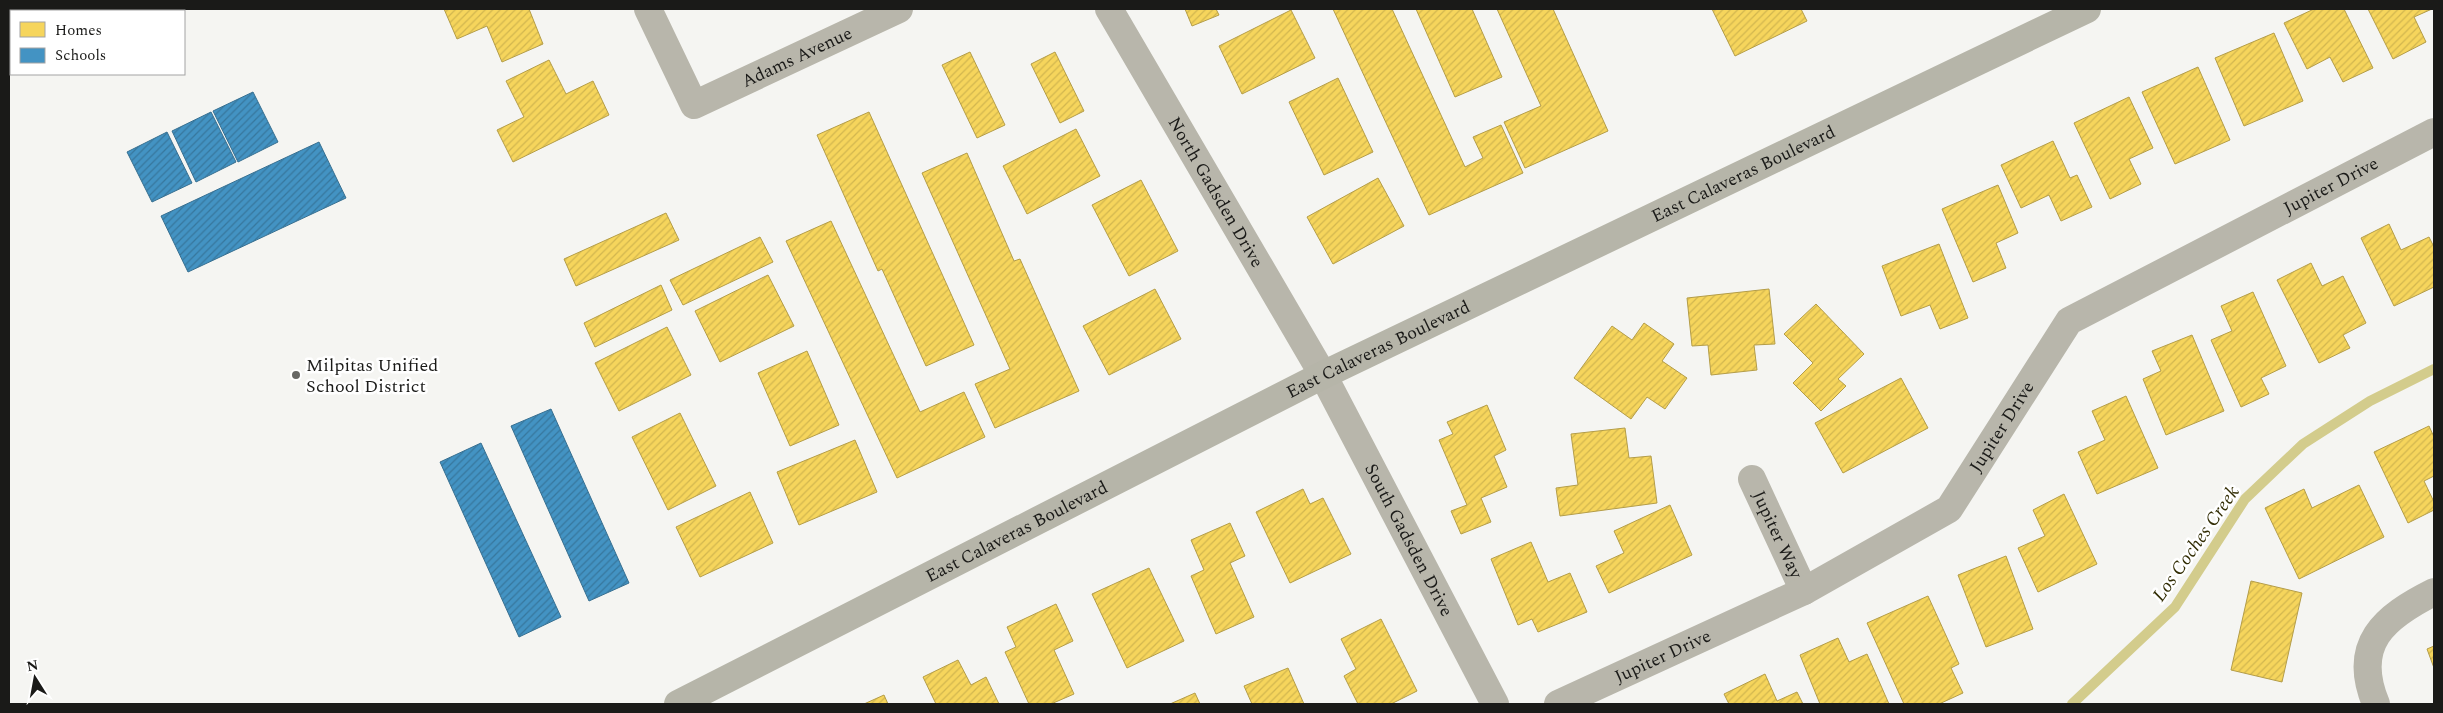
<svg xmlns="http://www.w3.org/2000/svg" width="2443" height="713" font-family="Spectral,serif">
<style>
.homes{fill:url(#homes-hatch);stroke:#b49d48}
.schools{fill:url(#schools-hatch);stroke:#376f90}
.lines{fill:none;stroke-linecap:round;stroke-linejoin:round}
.stream{stroke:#d3cc8c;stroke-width:10}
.street{stroke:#b8b6ab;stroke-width:28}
.secondary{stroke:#b6b5a9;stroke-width:28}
.poi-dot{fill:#676764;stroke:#fff;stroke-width:2}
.labels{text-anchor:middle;stroke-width:5;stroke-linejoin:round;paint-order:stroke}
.street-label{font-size:18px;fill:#1a1a18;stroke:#fff}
.poi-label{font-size:18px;fill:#1a1a18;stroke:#fff;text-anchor:start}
.water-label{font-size:19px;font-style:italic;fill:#322d04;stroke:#fff}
</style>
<defs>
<pattern id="homes-hatch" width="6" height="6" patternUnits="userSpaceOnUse" patternTransform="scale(1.25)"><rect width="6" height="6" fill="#f6d55c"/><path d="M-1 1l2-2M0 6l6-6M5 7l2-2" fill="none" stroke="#d2b64f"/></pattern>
<pattern id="schools-hatch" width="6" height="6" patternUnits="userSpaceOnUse" patternTransform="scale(1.25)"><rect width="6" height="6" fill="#4393c3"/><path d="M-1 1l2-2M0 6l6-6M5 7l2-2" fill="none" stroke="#37779d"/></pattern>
</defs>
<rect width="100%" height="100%" fill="#f5f5f2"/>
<g class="homes">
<path d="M 444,9 L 529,9 L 543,44 L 502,62 L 487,26 L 457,39 Z"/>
<path d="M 1185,9 L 1216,9 L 1219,15 L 1192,26 Z"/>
<path d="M 1333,9 L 1392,9 L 1465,167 L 1483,158 L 1473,137 L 1501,125 L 1523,173 L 1429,215 Z"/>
<path d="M 1416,9 L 1472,9 L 1502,77 L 1455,97 Z"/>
<path d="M 1497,9 L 1553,9 L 1608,131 L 1525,168 L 1504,122 L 1541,106 Z"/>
<path d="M 1712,9 L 1801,9 L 1807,21 L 1735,56 Z"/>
<path d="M 2314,9 L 2344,9 L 2373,68 L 2343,82 L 2330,57 L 2307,69 L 2284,23 Z"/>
<path d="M 2368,9 L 2432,9 L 2414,17 L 2426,42 L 2393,59 Z"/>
<path d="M 1291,10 L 1315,58 L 1242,94 L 1219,46 Z"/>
<path d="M 2274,33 L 2303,101 L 2244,126 L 2215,58 Z"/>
<path d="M 970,52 L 1005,125 L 977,138 L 942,65 Z"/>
<path d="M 1055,52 L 1084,111 L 1060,123 L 1031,64 Z"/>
<path d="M 549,60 L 566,94 L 593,81 L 609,115 L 513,162 L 497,130 L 524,117 L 506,81 Z"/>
<path d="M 2198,67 L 2230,140 L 2175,164 L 2142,92 Z"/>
<path d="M 1338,78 L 1373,152 L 1324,175 L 1289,102 Z"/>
<path d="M 2129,97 L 2153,148 L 2129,159 L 2141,184 L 2110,199 L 2074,123 Z"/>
<path d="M 869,112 L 974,345 L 926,366 L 882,269 L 878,271 L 817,135 Z"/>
<path d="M 1076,129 L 1100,176 L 1027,214 L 1003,166 Z"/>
<path d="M 2053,141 L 2070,178 L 2077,175 L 2092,207 L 2061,221 L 2049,195 L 2021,208 L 2001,165 Z"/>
<path d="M 967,153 L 1014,261 L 1020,259 L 1079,391 L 995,428 L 975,384 L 1010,369 L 922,173 Z"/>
<path d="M 1378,178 L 1404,226 L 1333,264 L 1307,217 Z"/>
<path d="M 1141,180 L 1178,251 L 1129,276 L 1092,205 Z"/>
<path d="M 1998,185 L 2018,233 L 1996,243 L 2006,268 L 1973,282 L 1942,209 Z"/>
<path d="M 666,213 L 679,240 L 576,286 L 564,259 Z"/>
<path d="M 831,221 L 920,412 L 964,392 L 985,437 L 897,478 L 786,241 Z"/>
<path d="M 2389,224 L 2401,250 L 2429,237 L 2434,247 L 2434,287 L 2394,306 L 2361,238 Z"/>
<path d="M 760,237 L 773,262 L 683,305 L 670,280 Z"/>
<path d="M 1939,244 L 1968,318 L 1940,329 L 1930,305 L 1901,316 L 1882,266 Z"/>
<path d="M 2311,263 L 2322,286 L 2343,276 L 2366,323 L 2343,335 L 2350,348 L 2319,363 L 2277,280 Z"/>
<path d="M 768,275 L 794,326 L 720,362 L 695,311 Z"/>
<path d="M 661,285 L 672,310 L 595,347 L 584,323 Z"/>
<path d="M 1155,289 L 1181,339 L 1109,375 L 1083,326 Z"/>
<path d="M 1769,289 L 1775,344 L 1754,345 L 1757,370 L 1711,375 L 1708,345 L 1692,346 L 1687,298 Z"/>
<path d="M 2253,292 L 2286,366 L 2261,378 L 2269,394 L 2241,407 L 2211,340 L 2232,331 L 2221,306 Z"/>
<path d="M 1816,304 L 1864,354 L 1838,379 L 1846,386 L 1821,411 L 1793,383 L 1813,363 L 1784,334 Z"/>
<path d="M 1644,323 L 1674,344 L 1662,361 L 1687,378 L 1665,409 L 1647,397 L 1631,419 L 1574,378 L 1612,326 L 1632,340 Z"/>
<path d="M 667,327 L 691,375 L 619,411 L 595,363 Z"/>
<path d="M 2192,335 L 2224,411 L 2166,435 L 2143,379 L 2161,371 L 2152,351 Z"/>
<path d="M 807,351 L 839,425 L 790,446 L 758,373 Z"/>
<path d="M 1901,378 L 1928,428 L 1843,473 L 1815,423 Z"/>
<path d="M 2126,396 L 2158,468 L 2097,494 L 2078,452 L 2105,440 L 2092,411 Z"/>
<path d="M 1487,405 L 1506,450 L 1494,456 L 1507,487 L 1481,498 L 1491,522 L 1461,534 L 1451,511 L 1467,505 L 1439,440 L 1453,434 L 1447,422 Z"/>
<path d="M 680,413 L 716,486 L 668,510 L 632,437 Z"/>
<path d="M 2429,426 L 2434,437 L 2434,476 L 2424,481 L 2434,502 L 2434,510 L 2408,523 L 2374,452 Z"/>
<path d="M 1625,428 L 1629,458 L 1651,456 L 1657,503 L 1560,516 L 1556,488 L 1578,485 L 1571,434 Z"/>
<path d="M 855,440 L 877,492 L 799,525 L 777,472 Z"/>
<path d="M 2359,485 L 2384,537 L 2299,579 L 2265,508 L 2304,489 L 2312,508 Z"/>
<path d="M 1303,489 L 1310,504 L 1323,498 L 1351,554 L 1290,583 L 1256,512 Z"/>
<path d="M 750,492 L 773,543 L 700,577 L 676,527 Z"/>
<path d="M 2064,494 L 2097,564 L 2038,592 L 2018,548 L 2045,536 L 2033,510 Z"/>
<path d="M 1670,505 L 1692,555 L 1609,593 L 1596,566 L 1624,553 L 1614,531 Z"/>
<path d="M 1230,523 L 1245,556 L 1230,563 L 1254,617 L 1216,634 L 1191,576 L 1204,570 L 1191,540 Z"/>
<path d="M 1531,542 L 1548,582 L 1570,573 L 1587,612 L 1538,632 L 1532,619 L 1518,625 L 1491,559 Z"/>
<path d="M 2006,556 L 2033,629 L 1986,647 L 1958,575 Z"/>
<path d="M 1149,568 L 1184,641 L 1127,668 L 1092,594 Z"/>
<path d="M 2251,581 L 2302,593 L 2282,682 L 2231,670 Z"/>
<path d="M 1928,596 L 1959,664 L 1951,668 L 1963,693 L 1939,704 L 1904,704 L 1867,623 Z"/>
<path d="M 1056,604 L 1073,641 L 1054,650 L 1074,694 L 1051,704 L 1029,704 L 1005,652 L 1016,647 L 1007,627 Z"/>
<path d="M 1381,619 L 1417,691 L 1391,704 L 1358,704 L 1344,676 L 1356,669 L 1341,639 Z"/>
<path d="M 1838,638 L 1849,662 L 1867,654 L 1889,704 L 1820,704 L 1800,655 Z"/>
<path d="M 2434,646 L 2434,668 L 2427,649 Z"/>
<path d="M 958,660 L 971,685 L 986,677 L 999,704 L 936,704 L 923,677 Z"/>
<path d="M 1288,668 L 1304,704 L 1252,704 L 1244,686 Z"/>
<path d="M 1765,674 L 1777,701 L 1797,692 L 1803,704 L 1729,704 L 1724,694 Z"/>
<path d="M 1195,693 L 1200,704 L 1170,704 Z"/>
<path d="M 884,695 L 888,704 L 864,704 Z"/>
</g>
<g class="schools">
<path d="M 253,92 L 278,142 L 238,162 L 213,111 Z"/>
<path d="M 211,112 L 236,162 L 196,182 L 172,131 Z"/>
<path d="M 167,132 L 192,183 L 152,202 L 127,152 Z"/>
<path d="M 319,142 L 346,198 L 188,272 L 161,216 Z"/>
<path d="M 551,409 L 629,583 L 589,601 L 511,426 Z"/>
<path d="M 481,443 L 561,617 L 519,637 L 440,462 Z"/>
</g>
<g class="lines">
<path class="stream" d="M 2072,704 L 2175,607 L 2245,499 L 2303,444 L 2370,401 L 2434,369"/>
<g class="street">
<path id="s1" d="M 648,9 L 694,105 L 899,9"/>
<path id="s2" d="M 1109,9 L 1323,375 L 1495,704"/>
<path id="s3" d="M 1752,479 L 1804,591"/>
<path id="s4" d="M 1558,704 L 1804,591 L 1949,509 L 2069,321 L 2434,132"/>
<path d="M 2376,704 C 2351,644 2384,617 2434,592"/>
</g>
<path class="secondary" id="s5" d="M 678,704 L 1323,375 L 2087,9"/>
</g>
<circle class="poi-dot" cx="296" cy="375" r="5"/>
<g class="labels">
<g class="street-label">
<text dy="6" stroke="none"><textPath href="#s1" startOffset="220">Adams Avenue</textPath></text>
<text dy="6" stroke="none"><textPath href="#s5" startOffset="1190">East Calaveras Boulevard</textPath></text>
<text dy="6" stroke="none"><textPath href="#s4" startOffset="955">Jupiter Drive</textPath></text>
<text dy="6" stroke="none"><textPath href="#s2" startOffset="212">North Gadsden Drive</textPath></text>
<text dy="6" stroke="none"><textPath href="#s5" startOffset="785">East Calaveras Boulevard</textPath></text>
<text dy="6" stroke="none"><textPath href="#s4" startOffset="535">Jupiter Drive</textPath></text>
<text dy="6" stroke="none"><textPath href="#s5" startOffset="380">East Calaveras Boulevard</textPath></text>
<text dy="6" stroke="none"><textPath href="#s3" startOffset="61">Jupiter Way</textPath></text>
<text dy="6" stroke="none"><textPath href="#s2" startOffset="610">South Gadsden Drive</textPath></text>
<text dy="6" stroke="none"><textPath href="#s4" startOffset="115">Jupiter Drive</textPath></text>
</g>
<g class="poi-label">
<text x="306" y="371">Milpitas Unified<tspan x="306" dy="21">School District</tspan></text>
</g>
<g class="water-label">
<text transform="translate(2195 543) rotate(-55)" y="7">Los Coches Creek</text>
</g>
</g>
<rect width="2443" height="713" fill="none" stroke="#1a1a18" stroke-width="20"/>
<rect x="10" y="10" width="175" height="65" fill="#ffffff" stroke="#a3a3a3"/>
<rect x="20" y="22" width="25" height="15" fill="#f6d55c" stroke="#a3a3a3"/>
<text x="55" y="35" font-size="15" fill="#1a1a18">Homes</text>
<rect x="20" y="48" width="25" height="15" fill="#4393c3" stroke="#a3a3a3"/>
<text x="55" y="60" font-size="15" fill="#1a1a18">Schools</text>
<g transform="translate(35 678) rotate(349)" stroke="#ffffff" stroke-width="4" paint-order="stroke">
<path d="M0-4L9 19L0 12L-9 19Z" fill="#1a1a18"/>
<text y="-8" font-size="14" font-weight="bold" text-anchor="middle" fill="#1a1a18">N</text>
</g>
</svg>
